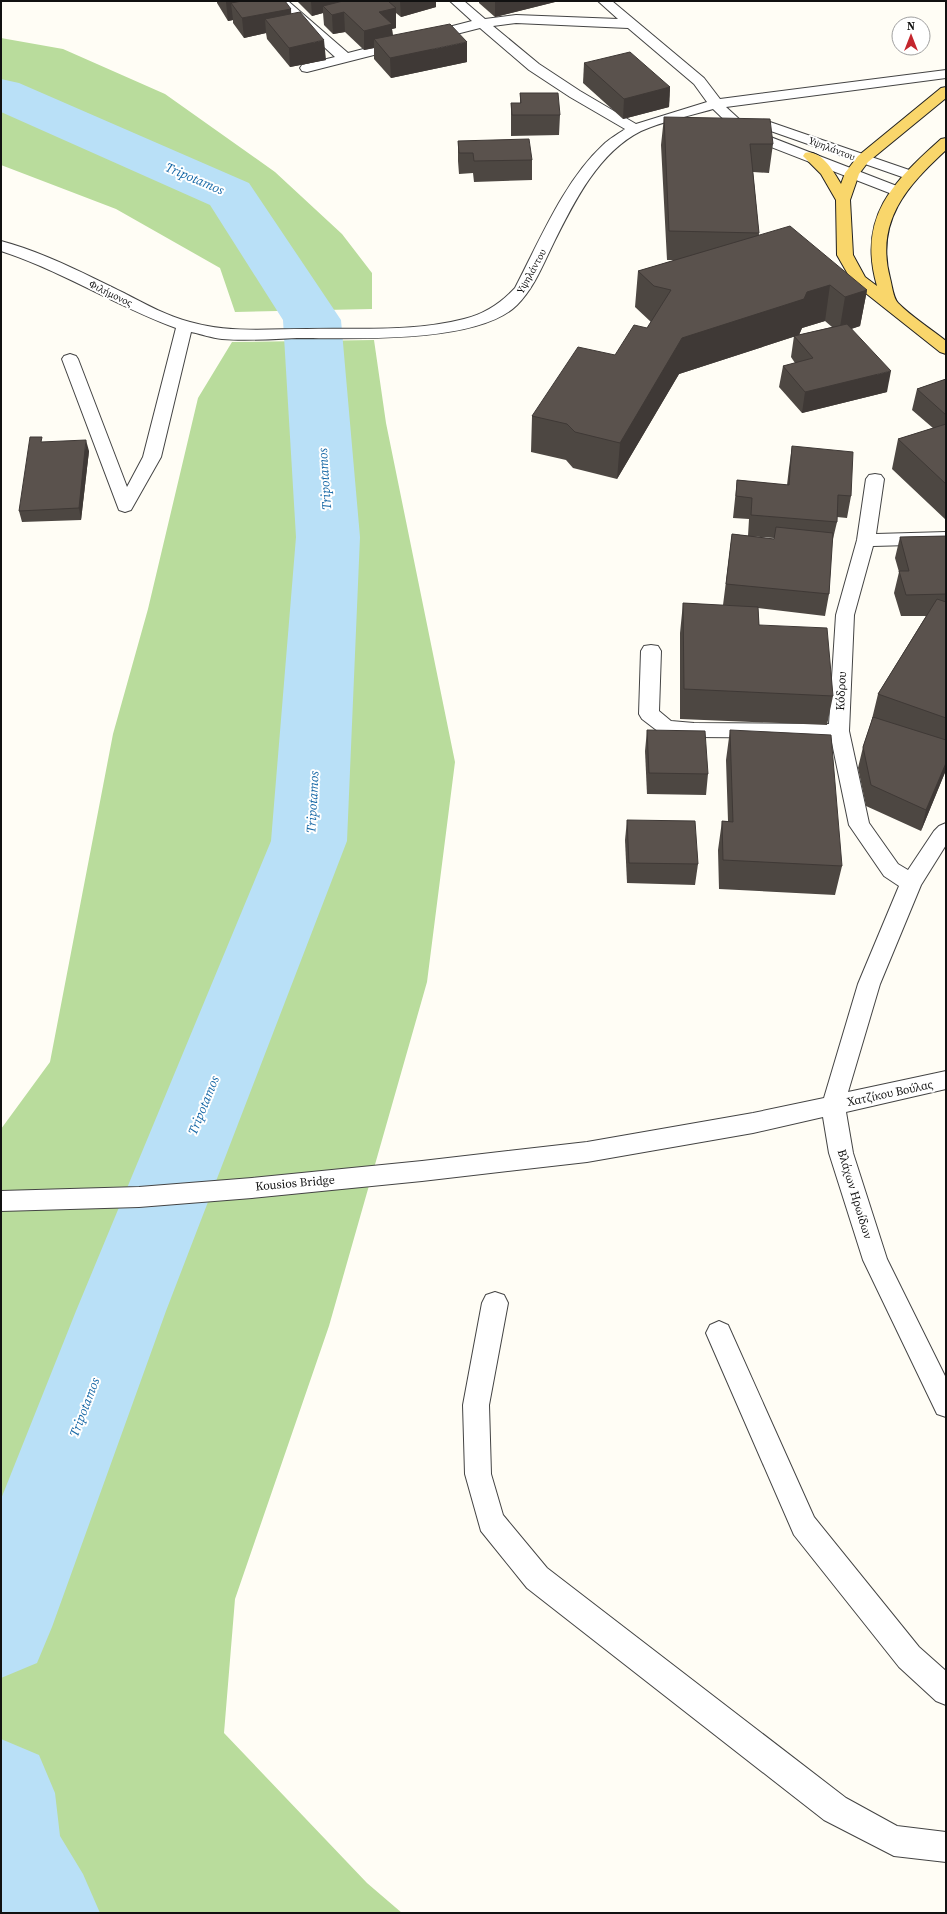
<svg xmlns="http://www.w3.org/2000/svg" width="947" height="1914" font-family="'Source Serif 4',serif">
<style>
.forest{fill:#b9dc9c}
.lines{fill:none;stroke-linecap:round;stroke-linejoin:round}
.river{fill:#b9e0f7;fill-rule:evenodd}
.minor-casing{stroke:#444;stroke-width:2}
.major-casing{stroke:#222;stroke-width:2}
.minor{fill:#fff;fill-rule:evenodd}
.major{fill:#f9d66b;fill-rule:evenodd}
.wall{fill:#4d4742}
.shaded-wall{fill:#3f3936}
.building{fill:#5a524d;stroke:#3f3936}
.labels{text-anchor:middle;stroke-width:4;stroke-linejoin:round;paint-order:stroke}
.far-street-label{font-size:10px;fill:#111;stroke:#fff}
.street-label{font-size:12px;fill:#111;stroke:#fff}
.water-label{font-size:13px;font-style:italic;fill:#1768a6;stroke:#fff}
</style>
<rect width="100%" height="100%" fill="#fffdf5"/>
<g class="forest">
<path d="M 1,38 L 63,49 L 165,94 L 275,172 L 342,234 L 372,273 L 372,309 L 235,312 L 220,268 L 116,209 L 1,165 Z"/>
<path d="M 374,340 L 386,423 L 455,762 L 427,982 L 329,1326 L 235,1599 L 224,1733 L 367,1883 L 402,1913 L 1,1913 L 1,1129 L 50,1062 L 113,734 L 148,609 L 198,398 L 232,342 Z"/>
</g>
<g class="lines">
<g class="river">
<path d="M 1,79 L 19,83 L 249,183 L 341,320 L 360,537 L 347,841 L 166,1311 L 52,1627 L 37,1663 L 1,1678 L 1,1499 L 76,1311 L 271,841 L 296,537 L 283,320 L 210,205 L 1,112 Z"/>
<path d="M 1,1739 L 39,1755 L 55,1793 L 60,1836 L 83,1874 L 100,1913 L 1,1913 Z"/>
</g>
<defs>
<g id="minor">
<path d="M 274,1 L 288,1 L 348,53 L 472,21 L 450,1 L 464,1 L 485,19 L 516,15 L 618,19 L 598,1 L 612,1 L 704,78 L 720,99 L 946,70 L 946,78 L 726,107 L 750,129 L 902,188 L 904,191 L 902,194 L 892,194 L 740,135 L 713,109 C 689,116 664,121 641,131 C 599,152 575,200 555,240 C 544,262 535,287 517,305 C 478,344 351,338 297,338 C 273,339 247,341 222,339 C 212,338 201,334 191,332 L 161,457 L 131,510 L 125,512 L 119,510 L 62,359 L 64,356 L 70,354 L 76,356 L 78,359 L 127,487 L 143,457 L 176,328 C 116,306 62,271 1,251 L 1,241 C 43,252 85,274 124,293 C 145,304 167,316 190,322 C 228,333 268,329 307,329 C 359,328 414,332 464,319 C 485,314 501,303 515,288 C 539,242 564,181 603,145 C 609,139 618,134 625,129 L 570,97 L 529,70 L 480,28 L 307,72 L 302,71 L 300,68 L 302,65 L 335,57 ZM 516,23 L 628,28 L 694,84 L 707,102 L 636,124 L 580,91 L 539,64 L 493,26 Z"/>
<path d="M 770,122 L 915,172 L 917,175 L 915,178 L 905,178 L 765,129 L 763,126 L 765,123 Z"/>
<path d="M 875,474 L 881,475 L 884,479 L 876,534 L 946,532 L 946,544 L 873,546 L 854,615 L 849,731 L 869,823 L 898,864 L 908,870 L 934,831 L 939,826 L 946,823 L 946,845 L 921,885 L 880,984 L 848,1092 L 946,1071 L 946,1089 L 846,1112 L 853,1153 L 887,1259 L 946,1378 L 946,1417 L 937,1414 L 863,1260 L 829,1153 L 823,1117 L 753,1133 L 587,1162 L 422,1181 L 252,1198 L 139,1207 L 1,1211 L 1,1191 L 139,1187 L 252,1178 L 422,1161 L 587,1142 L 753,1113 L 824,1098 L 858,984 L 899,886 L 884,876 L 849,825 L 831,738 L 694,737 L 666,734 L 659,732 L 642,719 L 639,714 L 641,651 L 644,646 L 651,645 L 658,646 L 661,651 L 659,711 L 671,721 L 694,723 L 829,724 L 836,615 L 857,540 L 866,479 L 869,475 Z"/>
<path d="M 495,1292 L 504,1295 L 508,1303 L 489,1405 L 491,1474 L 503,1515 L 547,1568 L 846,1798 L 897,1826 L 946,1832 L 946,1862 L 894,1856 L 824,1820 L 527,1588 L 481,1531 L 465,1474 L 463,1405 L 482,1303 L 486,1295 Z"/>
<path d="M 719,1321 L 728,1325 L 814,1517 L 919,1647 L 946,1671 L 946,1705 L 936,1701 L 899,1667 L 794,1535 L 706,1333 L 710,1325 Z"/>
</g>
<path id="major" d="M 946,87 L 946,98 L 868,162 L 859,174 L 850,200 L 853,255 L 865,277 L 877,286 C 857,217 893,182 941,139 L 946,138 L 946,150 C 907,186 875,221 890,278 C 892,285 893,298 898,303 C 912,317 931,329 946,341 L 946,354 L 940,352 L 853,283 L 837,255 L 836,200 L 821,174 L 803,156 L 805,153 C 821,149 834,172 841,184 L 845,173 L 858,156 L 941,88 Z"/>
</defs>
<use href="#minor" class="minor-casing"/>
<use href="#major" class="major-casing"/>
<use href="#minor" class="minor"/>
<use href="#major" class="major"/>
</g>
<g class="wall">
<path d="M 217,1 L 285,1 L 291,14 L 326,60 L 290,67 L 267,39 L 266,33 L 244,38 L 233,23 L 233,20 L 228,21 L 217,3 Z"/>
<path d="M 297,1 L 436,1 L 436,7 L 401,17 L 396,13 L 396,28 L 392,29 L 393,35 L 467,62 L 391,78 L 374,59 L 374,48 L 364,50 L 345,32 L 333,34 L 324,25 L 323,13 L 312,16 Z"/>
<path d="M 479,1 L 559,1 L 495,17 L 479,3 Z"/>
<path d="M 584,63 L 670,87 L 669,107 L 623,119 L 583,83 Z"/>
<path d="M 520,93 L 560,115 L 559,135 L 511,136 L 511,103 L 520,103 Z"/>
<path d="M 664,117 L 773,144 L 769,173 L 753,172 L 759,235 L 867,290 L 860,326 L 851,329 L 887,392 L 802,413 L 779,387 L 783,366 L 795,363 L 791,357 L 794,336 L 832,327 L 825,321 L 802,328 L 799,335 L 679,374 L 617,479 L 573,468 L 566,460 L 531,452 L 532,416 L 615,355 L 647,328 L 651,322 L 635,307 L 638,271 L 675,260 L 667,260 L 661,145 Z"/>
<path d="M 458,141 L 532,160 L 532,180 L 474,182 L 473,173 L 459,174 L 458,161 Z"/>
<path d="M 946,379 L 946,520 L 892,469 L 898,439 L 933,428 L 912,410 L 917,389 Z"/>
<path d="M 43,442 L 89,451 L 81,520 L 22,522 L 19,511 Z"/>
<path d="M 792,446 L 851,496 L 847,518 L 837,517 L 837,522 L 832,543 L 829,594 L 825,616 L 758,608 L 759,625 L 833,696 L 827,725 L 680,719 L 680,633 L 683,603 L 731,606 L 723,605 L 732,534 L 774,539 L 774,538 L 748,536 L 749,519 L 733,518 L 737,480 L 787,485 L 789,468 Z"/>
<path d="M 946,536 L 946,770 L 921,831 L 866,806 L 858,768 L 863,747 L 871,723 L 878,694 L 926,616 L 901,616 L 894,593 L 899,572 L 895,558 L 900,537 Z"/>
<path d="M 647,730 L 708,774 L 706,795 L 647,794 L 645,751 Z"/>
<path d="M 730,730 L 842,866 L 835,895 L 719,889 L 718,850 L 722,821 L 728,821 L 726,760 Z"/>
<path d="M 627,820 L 698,864 L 695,885 L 627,883 L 625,840 Z"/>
</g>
<g class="shaded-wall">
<path d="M 230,1 L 279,1 L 291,9 L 292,28 L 265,19 L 266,33 L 244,38 L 242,18 L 231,3 L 233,20 L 228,21 L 226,2 Z"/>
<path d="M 311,1 L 361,1 L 323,6 L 323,13 L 312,16 Z"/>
<path d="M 400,1 L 436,1 L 436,7 L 401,17 Z"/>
<path d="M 495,1 L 559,1 L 495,17 Z"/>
<path d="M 396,8 L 396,28 L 392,29 L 393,43 L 374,39 L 374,48 L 364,50 L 364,31 L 379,12 Z"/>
<path d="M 344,12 L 345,32 L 333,34 L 332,15 Z"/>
<path d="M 324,40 L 326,60 L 290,67 L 289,48 Z"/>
<path d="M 467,42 L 467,62 L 391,78 L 390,58 Z"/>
<path d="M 670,87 L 669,107 L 623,119 L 624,99 Z"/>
<path d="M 830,285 L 825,321 L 802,328 L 799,335 L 679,374 L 617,479 L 620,443 L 682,338 L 807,292 Z"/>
<path d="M 867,290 L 860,326 L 839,333 L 845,297 Z"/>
<path d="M 891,371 L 887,392 L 802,413 L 805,392 Z"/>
<path d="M 86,440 L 89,451 L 81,520 L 79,508 Z"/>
<path d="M 946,763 L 946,770 L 921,831 L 926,810 Z"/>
</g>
<g class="building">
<path d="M 242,1 L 285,1 L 291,9 L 242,18 L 231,3 Z"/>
<path d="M 343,1 L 388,1 L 396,8 L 379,12 L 392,24 L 364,31 L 344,12 L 332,15 L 323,6 Z"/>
<path d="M 300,12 L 324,40 L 289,48 L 265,19 Z"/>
<path d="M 450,24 L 467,42 L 390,58 L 374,39 Z"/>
<path d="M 630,52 L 670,87 L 624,99 L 584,63 Z"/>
<path d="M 520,93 L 558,93 L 560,115 L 512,115 L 511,103 L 521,103 Z"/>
<path d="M 664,117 L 770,119 L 773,144 L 750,144 L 759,233 L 669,231 Z"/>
<path d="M 529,139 L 532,160 L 474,161 L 473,153 L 459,153 L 458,141 Z"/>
<path d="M 790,226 L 867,290 L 845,297 L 830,285 L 807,292 L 804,299 L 682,338 L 620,443 L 575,432 L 567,424 L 532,416 L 578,347 L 615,355 L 634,325 L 647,328 L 671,290 L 654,286 L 638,271 Z"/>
<path d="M 847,324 L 891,371 L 805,392 L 783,366 L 813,358 L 794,336 Z"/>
<path d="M 946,379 L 946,415 L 917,389 Z"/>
<path d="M 946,424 L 946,484 L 898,439 Z"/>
<path d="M 30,437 L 42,437 L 41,442 L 86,440 L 79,508 L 19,511 Z"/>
<path d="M 792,446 L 853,452 L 851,496 L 838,495 L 837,522 L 751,515 L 752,498 L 736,496 L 737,480 L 789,485 Z"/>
<path d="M 776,527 L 833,533 L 829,594 L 726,584 L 732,534 L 774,539 Z"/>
<path d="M 946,536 L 946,594 L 906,595 L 899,571 L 909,571 L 900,537 Z"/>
<path d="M 937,599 L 946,602 L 946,718 L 878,694 Z"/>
<path d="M 683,603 L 758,607 L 759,625 L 827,628 L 833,696 L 684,689 Z"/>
<path d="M 873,717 L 946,740 L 946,763 L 926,810 L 871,785 L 863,747 Z"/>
<path d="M 647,730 L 705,731 L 708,774 L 649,773 Z"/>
<path d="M 730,730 L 831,735 L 842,866 L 723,860 L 722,821 L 733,822 Z"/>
<path d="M 627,820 L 695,821 L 698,864 L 629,863 Z"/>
</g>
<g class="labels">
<g class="far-street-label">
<text transform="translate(832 148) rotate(21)" y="4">Υψηλάντου</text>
<text transform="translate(531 271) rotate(-61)" y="4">Υψηλάντου</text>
<text transform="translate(111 293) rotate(26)" y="4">Φιλήμονος</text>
</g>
<g class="street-label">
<text transform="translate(841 691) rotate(-87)" y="4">Κόδρου</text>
<text transform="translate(890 1093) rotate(-12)" y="4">Χατζίκου Βούλας</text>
<text transform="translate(295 1183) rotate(-5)" y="4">Kousios Bridge</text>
<text transform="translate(855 1194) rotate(73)" y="4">Βλάχων Ηρωίδων</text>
</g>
<g class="water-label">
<text transform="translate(195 178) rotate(23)" y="5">Tripotamos</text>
<text transform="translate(324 479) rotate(-94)" y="5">Tripotamos</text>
<text transform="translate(312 802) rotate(-87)" y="5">Tripotamos</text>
<text transform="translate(203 1105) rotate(-68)" y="5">Tripotamos</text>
<text transform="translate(84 1407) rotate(-69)" y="5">Tripotamos</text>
</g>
</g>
<rect width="947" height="1914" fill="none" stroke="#111111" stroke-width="4"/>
<g transform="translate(911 36)"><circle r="19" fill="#ffffff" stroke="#a0a0a0"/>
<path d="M0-3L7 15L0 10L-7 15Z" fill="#c4262e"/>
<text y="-6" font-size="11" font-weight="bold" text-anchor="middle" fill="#111111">N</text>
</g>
</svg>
